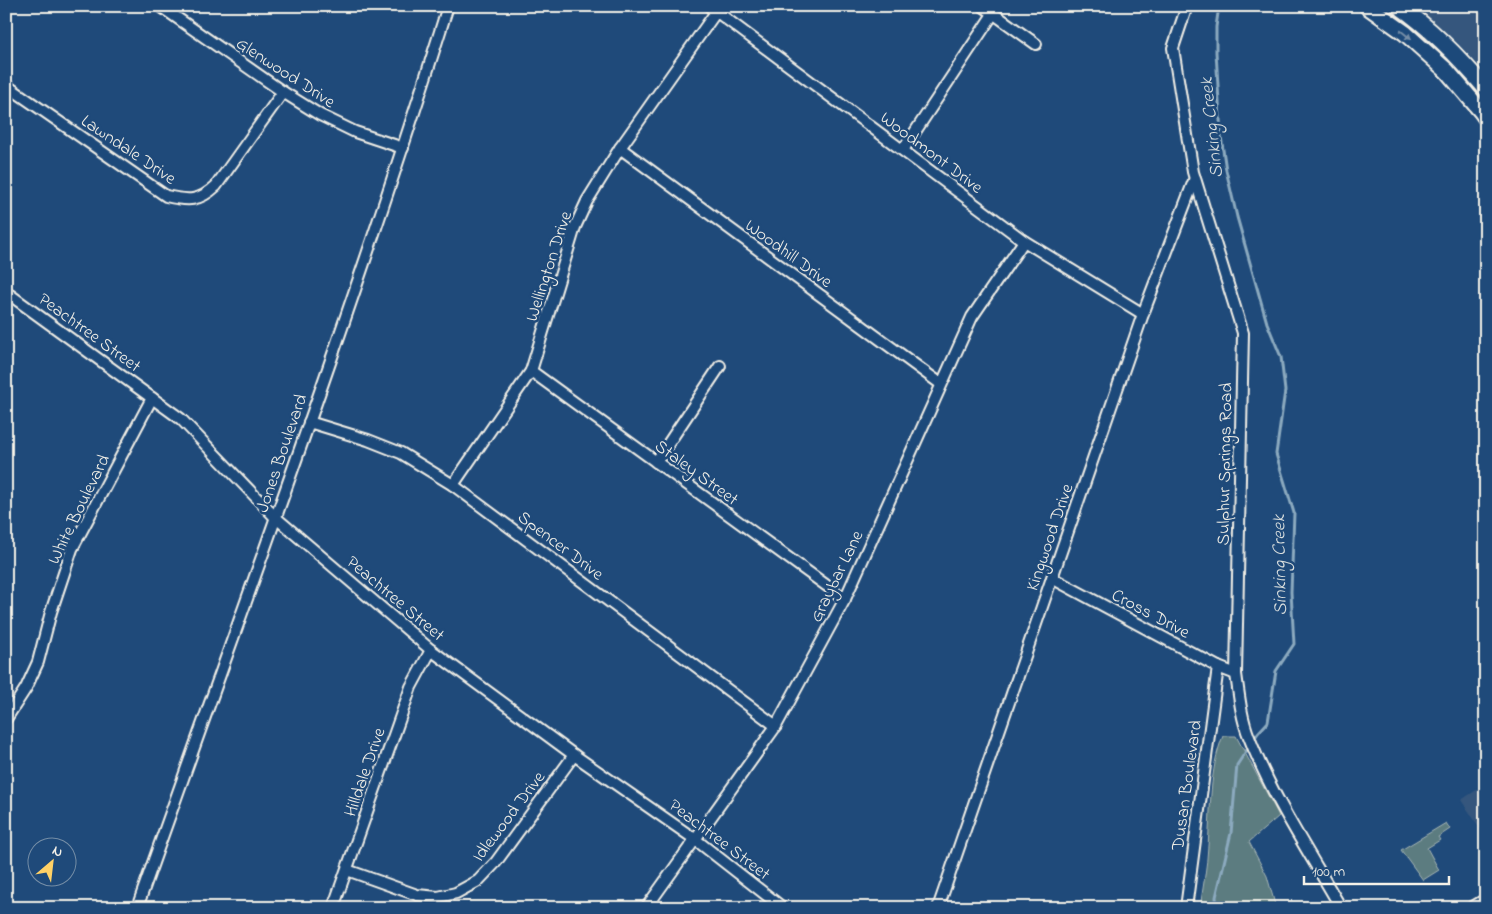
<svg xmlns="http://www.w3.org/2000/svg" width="1492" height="914" font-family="'Indie Flower',sans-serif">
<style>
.built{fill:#34567d}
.green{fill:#5b7c80;stroke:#a8b6b4}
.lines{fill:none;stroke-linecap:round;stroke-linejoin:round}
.stream{stroke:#8caabf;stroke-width:3}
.minor-casing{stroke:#f4f1e8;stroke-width:14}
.secondary-casing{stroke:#f4f1e8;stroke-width:19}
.minor{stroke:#1f4a7a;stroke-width:10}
.secondary{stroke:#1f4a7a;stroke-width:15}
.oneway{fill:#748da6}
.labels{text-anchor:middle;stroke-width:5;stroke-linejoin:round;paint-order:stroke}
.street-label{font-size:18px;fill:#f4f1e8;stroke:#1f4a7a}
.water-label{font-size:19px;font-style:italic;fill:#dadfde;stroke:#1f4a7a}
</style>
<rect width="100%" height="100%" fill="#1f4a7a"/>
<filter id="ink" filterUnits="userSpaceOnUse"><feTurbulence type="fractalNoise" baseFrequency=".02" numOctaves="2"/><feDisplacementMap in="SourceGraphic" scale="10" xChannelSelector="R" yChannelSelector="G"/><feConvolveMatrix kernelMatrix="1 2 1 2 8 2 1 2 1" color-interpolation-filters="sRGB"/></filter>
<g filter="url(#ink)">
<g class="built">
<path d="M 1413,6 L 1486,6 L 1486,73 L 1458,43 L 1436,23 Z"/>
<path d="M 1486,784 L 1486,837 L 1461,800 Z"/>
</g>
<g class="green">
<path d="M 1223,736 L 1236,736 L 1279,816 L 1249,842 L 1267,876 L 1276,908 L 1200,908 C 1203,887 1207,867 1208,846 C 1211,809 1209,770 1223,736 Z"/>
<path d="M 1446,823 L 1450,829 L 1438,837 L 1440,840 L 1427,848 L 1439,870 L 1423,880 L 1401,850 Z"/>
</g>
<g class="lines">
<path class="stream" d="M 1217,908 L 1216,897 L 1231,833 L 1237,765 L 1258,733 L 1268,722 L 1276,671 L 1294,644 L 1291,592 L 1294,513 L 1276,454 L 1285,391 L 1281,357 L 1267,323 L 1237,217 L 1226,170 L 1221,136 L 1216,52 L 1216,27 L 1219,6"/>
<defs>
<g id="minor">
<path d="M 160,6 L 283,92 L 320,115 L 355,132 L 403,148"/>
<path d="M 709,6 L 1024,241 L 1143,314"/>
<path d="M 983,6 L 1036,44"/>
<path d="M 1187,6 L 1173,48 L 1193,172 L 1243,333 L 1236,674 C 1239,695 1241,717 1249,737 C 1271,795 1310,854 1341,908"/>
<path d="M 6,85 L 166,196 C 188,201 199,202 216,186 L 283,92"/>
<path d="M 620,148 L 941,384"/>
<path d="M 903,150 L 993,14"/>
<path d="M 6,292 L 181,419 L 275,517 L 431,650 L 574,755 L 696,840 L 783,908"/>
<path d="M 531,371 L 845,599"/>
<path d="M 309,422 L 368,440 L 401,453 L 453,485 L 776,726"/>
<path d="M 656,462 L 720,366"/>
<path d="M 453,485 L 531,371 L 575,227 L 587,201 L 620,148 L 716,12"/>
<path d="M 1052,578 L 1218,667 L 1236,674"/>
<path d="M 6,719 L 26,688 L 38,662 L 51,612 L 72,549 L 152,398"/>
<path d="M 347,870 L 417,895 L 438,897 L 456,893 L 478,881 L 496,862 L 574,755"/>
<path d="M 137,908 C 243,608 353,310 448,6"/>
<path d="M 333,908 L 411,687 L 431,650"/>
<path d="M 646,908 L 776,726 L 845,599 L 972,317 L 1024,241"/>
<path d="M 938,908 L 1143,314 L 1195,178"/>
<path d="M 1186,908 L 1218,667"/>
<path d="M 1471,908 L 1486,899"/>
</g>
<g id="secondary">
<path d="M 1367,6 L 1405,33 L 1447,71 L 1481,111 L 1486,118"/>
<path d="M 1399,6 C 1432,29 1460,58 1486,89"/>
</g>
</defs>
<use href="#minor" class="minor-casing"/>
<use href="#secondary" class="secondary-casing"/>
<use href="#minor" class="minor"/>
<use href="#secondary" class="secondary"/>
</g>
<defs><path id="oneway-solid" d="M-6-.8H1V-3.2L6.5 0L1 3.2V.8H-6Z" transform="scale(1.25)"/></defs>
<use class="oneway" href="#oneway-solid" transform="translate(1406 35) rotate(39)"/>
</g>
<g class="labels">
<g class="street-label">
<text transform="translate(286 72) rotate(33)" y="6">Glenwood Drive</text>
<text transform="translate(129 149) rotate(34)" y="6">Lawndale Drive</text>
<text transform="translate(932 152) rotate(37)" y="6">Woodmont Drive</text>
<text transform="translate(789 253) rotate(36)" y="6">Woodhill Drive</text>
<text transform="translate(548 266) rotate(-72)" y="6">Wellington Drive</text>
<text transform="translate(90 332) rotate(36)" y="6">Peachtree Street</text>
<text transform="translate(281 453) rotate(-71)" y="6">Jones Boulevard</text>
<text transform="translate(1224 464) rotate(-89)" y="6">Sulphur Springs Road</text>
<text transform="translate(697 472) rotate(36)" y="6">Staley Street</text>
<text transform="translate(78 509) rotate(-64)" y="6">White Boulevard</text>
<text transform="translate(1049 537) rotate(-71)" y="6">Kingwood Drive</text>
<text transform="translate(561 545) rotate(37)" y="6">Spencer Drive</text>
<text transform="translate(836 576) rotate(-64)" y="6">Graybar Lane</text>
<text transform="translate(396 598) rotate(40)" y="6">Peachtree Street</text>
<text transform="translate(1151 613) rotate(28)" y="6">Cross Drive</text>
<text transform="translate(364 772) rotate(-71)" y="6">Hilldale Drive</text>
<text transform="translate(1186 785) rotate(-82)" y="6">Dusan Boulevard</text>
<text transform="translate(508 816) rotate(-53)" y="6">Idlewood Drive</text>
<text transform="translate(720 839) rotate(37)" y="6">Peachtree Street</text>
</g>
<g class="water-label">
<text transform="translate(1210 128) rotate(-96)" y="7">Sinking Creek</text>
<text transform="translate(1278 565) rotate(-91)" y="7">Sinking Creek</text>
</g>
</g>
<rect width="1492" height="914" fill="none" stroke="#1f4a7a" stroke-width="25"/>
<rect x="12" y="12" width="1467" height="889" fill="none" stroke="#f4f1e8" stroke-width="2" filter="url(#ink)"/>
<g transform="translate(52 862) rotate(28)"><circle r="24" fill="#1f4a7a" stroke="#748da6"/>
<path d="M0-4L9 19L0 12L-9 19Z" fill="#ffd166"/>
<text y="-8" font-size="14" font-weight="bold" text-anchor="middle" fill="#f4f1e8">N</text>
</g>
<path d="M1304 876v8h145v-8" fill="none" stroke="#f4f1e8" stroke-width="2.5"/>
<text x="1312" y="876" font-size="15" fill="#f4f1e8" stroke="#1f4a7a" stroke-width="4" paint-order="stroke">100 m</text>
</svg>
